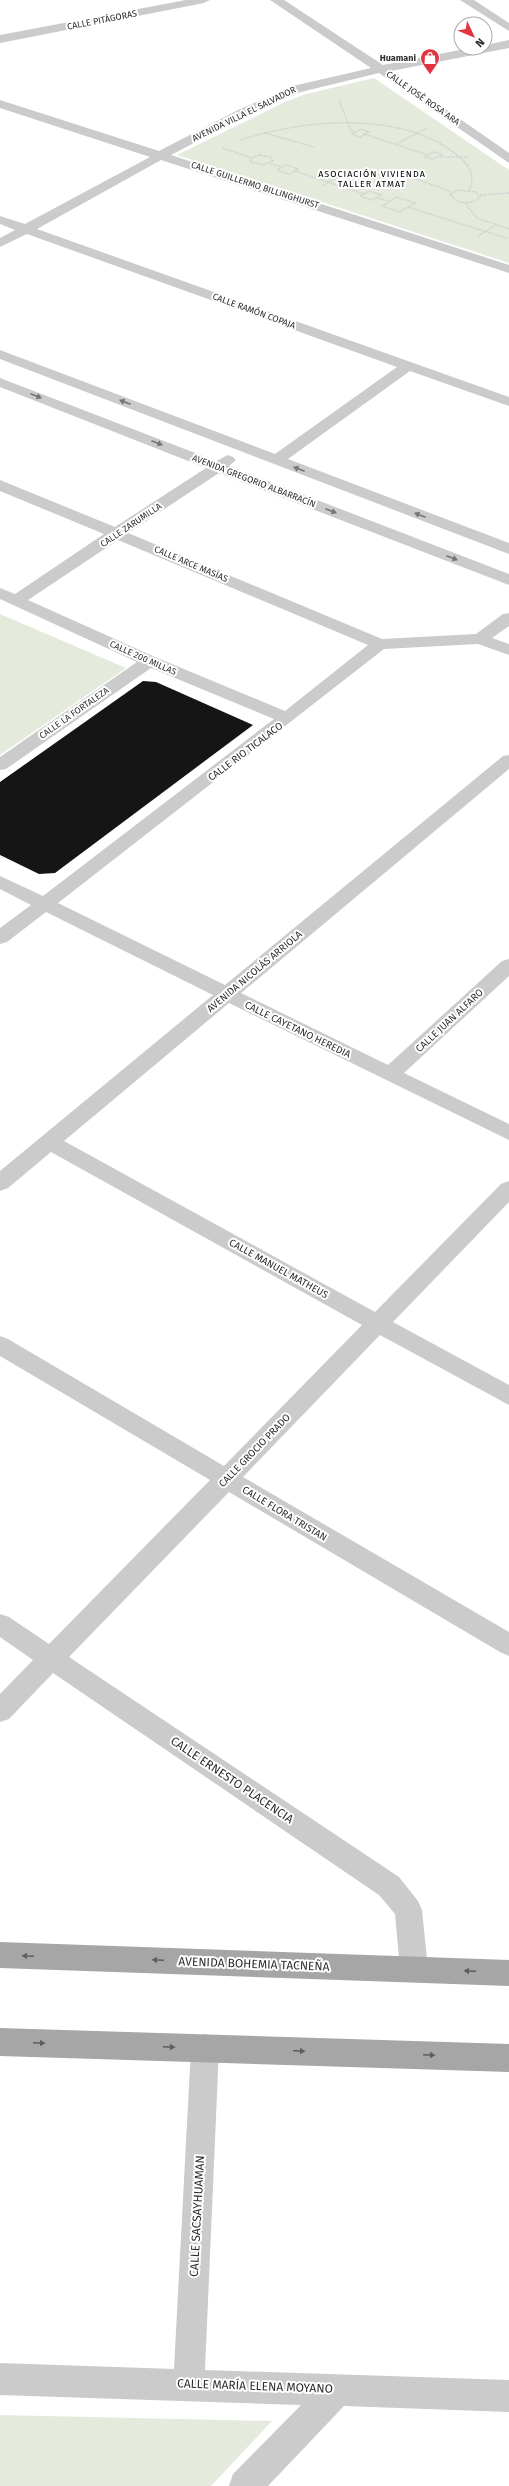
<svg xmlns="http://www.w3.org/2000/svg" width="509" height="2486" font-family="'Fira Sans',sans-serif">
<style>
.green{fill:#e4ebdc}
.building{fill:#151515}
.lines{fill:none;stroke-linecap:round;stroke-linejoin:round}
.path{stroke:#cbcbcb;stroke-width:1.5;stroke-dasharray:1 1;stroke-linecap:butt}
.minor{fill:#cbcbcb;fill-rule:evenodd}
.major{fill:#a6a6a6;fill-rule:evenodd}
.oneway{fill:#757575}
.oneway2{fill:#5e5e5e}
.labels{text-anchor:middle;stroke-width:4;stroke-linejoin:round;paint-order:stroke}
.far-street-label{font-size:9px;fill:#2e2e2e;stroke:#fff}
.far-poi-label{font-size:9px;font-weight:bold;fill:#2e2e2e;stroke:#fff;text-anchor:end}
.far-neighbourhood-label{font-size:9px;letter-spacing:1px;fill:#000;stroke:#fff}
.street-label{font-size:10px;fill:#2e2e2e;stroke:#fff}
.near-street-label{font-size:12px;fill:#2e2e2e;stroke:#fff}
</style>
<rect width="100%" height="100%" fill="#fff"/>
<g class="green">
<path d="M 374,78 L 509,170 L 509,263 L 177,155 L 285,102 L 306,94 Z"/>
<path d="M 0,614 L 126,668 L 0,755 Z"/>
<path d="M 0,2415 L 272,2421 L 211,2486 L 0,2486 Z"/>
</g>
<path class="building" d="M 143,681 L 156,682 L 253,725 L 55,873 L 39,874 L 0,855 L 0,782 Z"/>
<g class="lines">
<g class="path">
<path d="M 339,100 L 351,131 L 356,132"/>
<path d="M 361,129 L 369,132 L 360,137 L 352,134 Z"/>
<path d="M 265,133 L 314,147"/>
<path d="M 364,134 L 428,155"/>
<path d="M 241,140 C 304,119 404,110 458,156 C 469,165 476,176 469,190"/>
<path d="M 396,144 L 427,128"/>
<path d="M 223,148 L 251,158"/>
<path d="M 434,152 L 442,155 L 433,159 L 425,157 Z"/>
<path d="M 260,155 L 270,157 L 273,161 L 263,165 L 250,162 L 251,158 Z"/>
<path d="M 438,157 L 467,157"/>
<path d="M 271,164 L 281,167"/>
<path d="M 286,165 L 298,169 L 289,174 L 277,170 Z"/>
<path d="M 295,171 L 364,194"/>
<path d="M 416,179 L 452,192"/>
<path d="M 322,186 L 337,177"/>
<path d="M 458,190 L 476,192 L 480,197 C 471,206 457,204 450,194 Z"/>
<path d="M 369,191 L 381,195 L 372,200 L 360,196 Z"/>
<path d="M 480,195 L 509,193"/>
<path d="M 397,197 L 415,203 L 400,212 L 382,206 Z"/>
<path d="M 377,198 L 389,201"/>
<path d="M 465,203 L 477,218 L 509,229"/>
<path d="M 408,207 L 509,239"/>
<path d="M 478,236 L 494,226"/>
</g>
<g class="minor">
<path d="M 186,0 L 210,0 L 204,3 L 0,43 L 0,35 Z"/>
<path d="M 270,0 L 284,0 L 383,65 L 470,48 L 485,48 L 485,45 L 509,40 L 509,48 L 391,71 L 509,153 L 509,163 L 379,73 L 301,92 L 246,116 L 171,155 L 509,265 L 509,273 L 161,160 L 37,229 L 509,397 L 509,406 L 410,371 L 288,459 L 509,543 L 509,554 L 0,359 L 0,350 L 275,454 L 397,367 L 27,234 L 0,247 L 0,238 L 15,230 L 0,224 L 0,216 L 25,224 L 150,157 L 0,108 L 0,100 L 159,151 L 238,110 L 293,86 L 371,68 Z"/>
<path d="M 460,0 L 474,0 L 509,23 L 509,31 Z"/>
<path d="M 0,378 L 216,461 L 228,455 L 233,457 L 236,460 L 229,466 L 509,574 L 509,585 L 219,473 L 128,533 L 382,639 L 476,634 L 503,614 L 509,613 L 509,626 L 492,638 L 509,644 L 509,655 L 478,644 L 384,649 L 58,903 L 225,985 L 503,756 L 509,755 L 509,769 L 241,993 L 388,1065 L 502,961 L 509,959 L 509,976 L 404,1073 L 509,1124 L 509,1140 L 229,1003 L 64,1141 L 375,1312 L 501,1184 L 509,1181 L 509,1202 L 393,1322 L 509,1385 L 509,1405 L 380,1335 L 243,1477 L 509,1632 L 509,1656 L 500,1652 L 229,1492 L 69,1657 L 399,1877 L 418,1901 L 422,1910 L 428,1969 L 424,1978 L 414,1982 L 404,1978 L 400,1969 L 395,1914 L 379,1895 L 53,1673 L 9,1719 L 0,1722 L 0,1694 L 33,1660 L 0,1637 L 0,1614 L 9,1617 L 49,1644 L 210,1480 L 0,1356 L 0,1336 L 8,1339 L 224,1466 L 362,1325 L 51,1152 L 8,1188 L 0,1191 L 0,1171 L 213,995 L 46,912 L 7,942 L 0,944 L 0,928 L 31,905 L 0,889 L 0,876 L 43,896 L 274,719 L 151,668 L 6,769 L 0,770 L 0,757 L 137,662 L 0,599 L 0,588 L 15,594 L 104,534 L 0,491 L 0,480 L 115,527 L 206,468 L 0,387 ZM 118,540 L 368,645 L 285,711 L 155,657 L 28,600 Z"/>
<path d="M 205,2034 L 215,2038 L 219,2048 L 205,2370 L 509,2380 L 509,2412 L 344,2406 L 268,2486 L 229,2486 L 233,2474 L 301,2405 L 0,2395 L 0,2363 L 174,2369 L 191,2048 L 195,2038 Z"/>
</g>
<g class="major">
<path d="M 0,1942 L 509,1960 L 509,1986 L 0,1968 Z"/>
<path d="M 0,2028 L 509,2044 L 509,2072 L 0,2056 Z"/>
</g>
</g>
<defs><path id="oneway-solid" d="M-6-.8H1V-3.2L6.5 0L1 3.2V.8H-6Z"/></defs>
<g class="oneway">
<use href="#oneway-solid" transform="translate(36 396) rotate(21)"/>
<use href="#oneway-solid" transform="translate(125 402) rotate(-159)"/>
<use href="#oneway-solid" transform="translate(157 443) rotate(21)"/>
<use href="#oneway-solid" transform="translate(299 469) rotate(-159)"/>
<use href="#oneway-solid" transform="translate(331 511) rotate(21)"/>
<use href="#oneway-solid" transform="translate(420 515) rotate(-159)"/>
<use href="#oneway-solid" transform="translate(452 558) rotate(21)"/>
</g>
<g class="oneway2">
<use href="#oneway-solid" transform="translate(28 1956) rotate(-178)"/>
<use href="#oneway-solid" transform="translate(158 1960) rotate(-178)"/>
<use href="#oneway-solid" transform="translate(470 1971) rotate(-178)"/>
<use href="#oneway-solid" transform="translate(39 2043) rotate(2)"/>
<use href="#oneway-solid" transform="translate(169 2047) rotate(2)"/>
<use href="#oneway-solid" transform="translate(299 2051) rotate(2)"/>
<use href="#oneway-solid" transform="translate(429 2055) rotate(2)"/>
</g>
<defs>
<symbol id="shop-pin" viewBox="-11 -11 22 30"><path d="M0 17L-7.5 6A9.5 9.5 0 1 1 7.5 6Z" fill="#e03541" stroke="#fff"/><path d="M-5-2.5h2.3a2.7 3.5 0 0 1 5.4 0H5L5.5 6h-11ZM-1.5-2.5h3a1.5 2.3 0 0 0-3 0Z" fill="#fff"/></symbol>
</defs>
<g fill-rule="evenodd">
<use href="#shop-pin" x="419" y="47" width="22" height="30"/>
</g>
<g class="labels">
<g class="far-street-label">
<text transform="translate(102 20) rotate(-11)" y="3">CALLE PITÁGORAS</text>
<text transform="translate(423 98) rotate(35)" y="3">CALLE JOSÉ ROSA ARA</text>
<text transform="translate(244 114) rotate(-26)" y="3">AVENIDA VILLA EL SALVADOR</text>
<text transform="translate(255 185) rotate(18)" y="3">CALLE GUILLERMO BILLINGHURST</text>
<text transform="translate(254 311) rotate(20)" y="3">CALLE RAMÓN COPAJA</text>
<text transform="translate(254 481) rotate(21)" y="3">AVENIDA GREGORIO ALBARRACÍN</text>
<text transform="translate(131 525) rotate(-34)" y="3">CALLE ZARUMILLA</text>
<text transform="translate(191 564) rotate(23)" y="3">CALLE ARCE MASÍAS</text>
<text transform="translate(143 658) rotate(24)" y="3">CALLE 200 MILLAS</text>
<text transform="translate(74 713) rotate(-35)" y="3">CALLE LA FORTALEZA</text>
</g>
<g class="far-poi-label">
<text x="416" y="61">Huamani</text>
</g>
<g class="far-neighbourhood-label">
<text x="372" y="177">ASOCIACIÓN VIVIENDA<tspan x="372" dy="10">TALLER ATMAT</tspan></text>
</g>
<g class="street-label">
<text transform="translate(245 751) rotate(-37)" y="4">CALLE RIO TICALACO</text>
<text transform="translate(254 971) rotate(-40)" y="4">AVENIDA NICOLÁS ARRIOLA</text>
<text transform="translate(449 1020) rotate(-43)" y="4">CALLE JUAN ALFARO</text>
<text transform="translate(298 1029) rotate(26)" y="4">CALLE CAYETANO HEREDIA</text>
<text transform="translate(279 1268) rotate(29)" y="4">CALLE MANUEL MATHEUS</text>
<text transform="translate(254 1450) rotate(-46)" y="4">CALLE GROCIO PRADO</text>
<text transform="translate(285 1513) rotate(31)" y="4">CALLE FLORA TRISTAN</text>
</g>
<g class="near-street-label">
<text transform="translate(232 1780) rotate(34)" y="4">CALLE ERNESTO PLACENCIA</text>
<text transform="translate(254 1964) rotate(2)" y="4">AVENIDA BOHEMIA TACNEÑA</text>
<text transform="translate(197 2216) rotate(-87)" y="4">CALLE SACSAYHUAMAN</text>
<text transform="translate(255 2386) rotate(2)" y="4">CALLE MARÍA ELENA MOYANO</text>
</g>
</g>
<g transform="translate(473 36) rotate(134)"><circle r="19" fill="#ffffff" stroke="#ababab"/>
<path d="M0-3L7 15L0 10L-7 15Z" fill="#e03541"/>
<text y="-6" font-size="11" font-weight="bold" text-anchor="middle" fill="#2e2e2e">N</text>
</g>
</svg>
